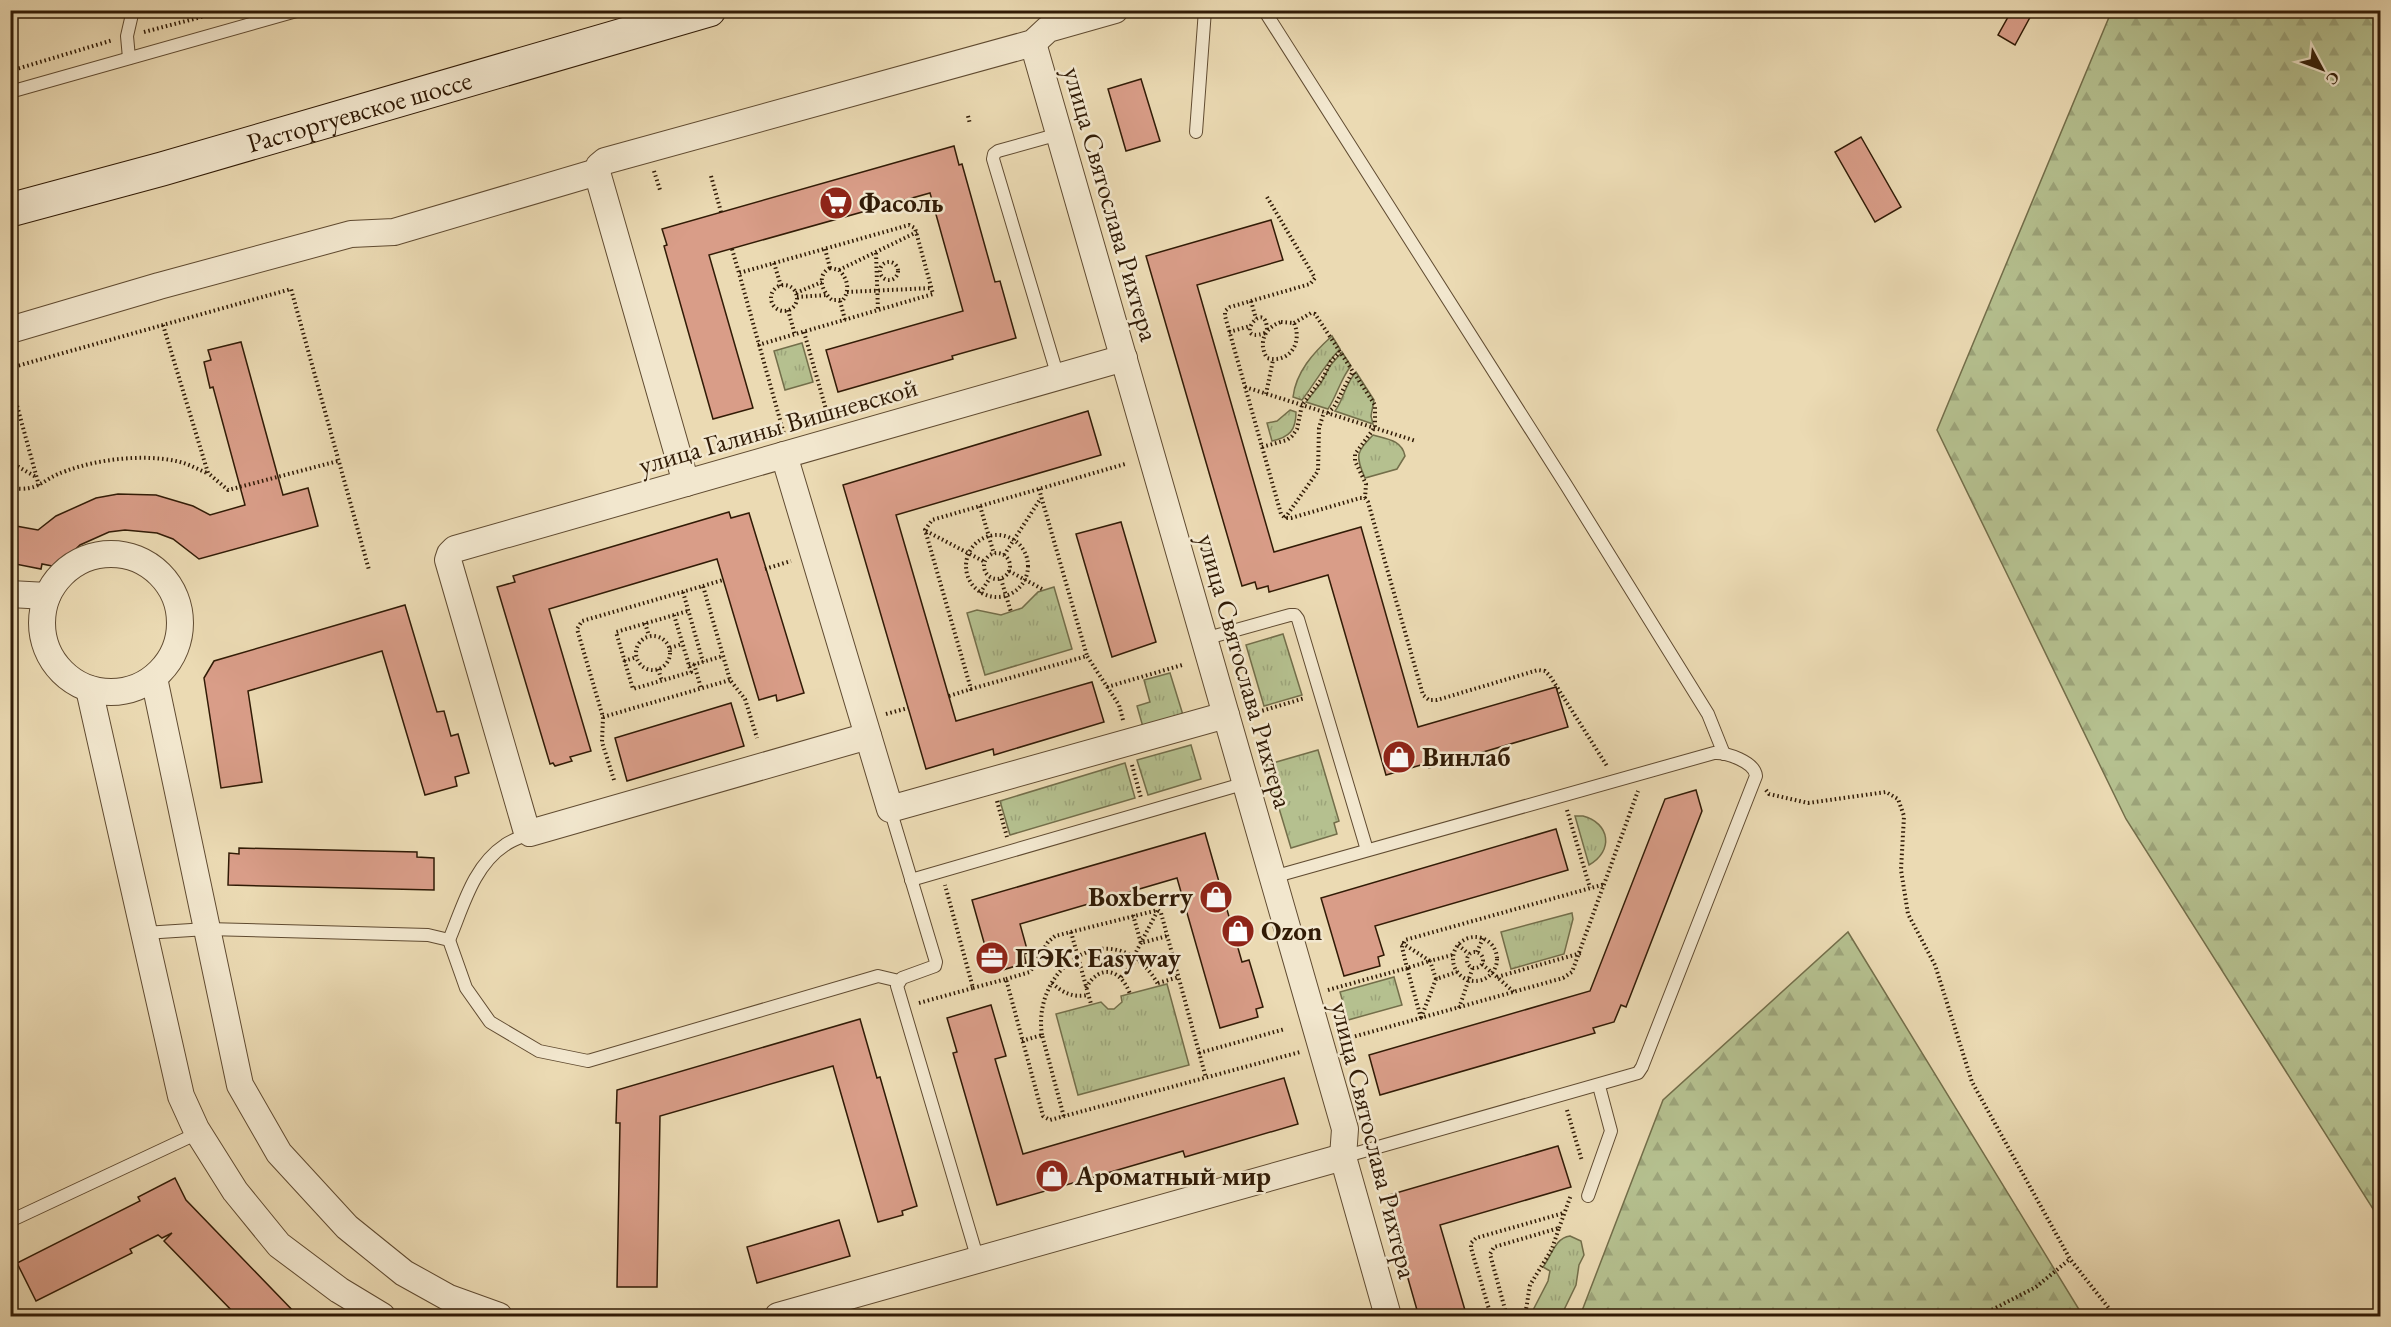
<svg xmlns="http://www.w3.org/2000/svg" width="2391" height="1327" font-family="'EB Garamond',serif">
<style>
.forest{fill:url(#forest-firs);stroke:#736e4a;stroke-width:1.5}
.park{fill:url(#park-tufts);stroke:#736e4a;stroke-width:1.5}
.building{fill:#d99d88;stroke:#311b06;stroke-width:1.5}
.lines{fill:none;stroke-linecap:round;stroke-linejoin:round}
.lane-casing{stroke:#604b31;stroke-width:14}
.street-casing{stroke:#604b31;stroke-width:28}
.secondary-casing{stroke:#311b06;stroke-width:35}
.path{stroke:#311b06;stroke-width:4;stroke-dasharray:1.5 3;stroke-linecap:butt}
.lane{stroke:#f2e7ce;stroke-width:12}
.street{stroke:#f2e7ce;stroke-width:26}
.secondary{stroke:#f2e7ce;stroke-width:33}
.labels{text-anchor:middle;stroke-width:5;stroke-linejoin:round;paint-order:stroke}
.street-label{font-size:27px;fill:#311b06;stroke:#f2e7ce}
.poi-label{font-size:27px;font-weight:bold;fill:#311b06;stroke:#f2e7ce;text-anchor:start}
</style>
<defs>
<pattern id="forest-firs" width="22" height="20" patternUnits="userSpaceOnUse" patternTransform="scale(1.5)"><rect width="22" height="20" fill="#b5c08f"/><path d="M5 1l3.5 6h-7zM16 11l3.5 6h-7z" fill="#9ca47a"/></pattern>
<pattern id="park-tufts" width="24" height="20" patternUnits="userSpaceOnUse" patternTransform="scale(1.5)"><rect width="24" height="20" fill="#b5c08f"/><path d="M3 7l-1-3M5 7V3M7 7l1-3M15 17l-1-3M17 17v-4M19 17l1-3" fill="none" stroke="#9ca47a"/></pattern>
</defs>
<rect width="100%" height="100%" fill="#ebdab3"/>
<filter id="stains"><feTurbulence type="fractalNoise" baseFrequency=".00333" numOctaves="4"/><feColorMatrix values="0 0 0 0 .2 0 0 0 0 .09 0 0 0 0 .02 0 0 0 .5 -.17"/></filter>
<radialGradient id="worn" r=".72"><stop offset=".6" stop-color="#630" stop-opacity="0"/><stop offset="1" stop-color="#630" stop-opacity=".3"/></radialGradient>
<g class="forest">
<path d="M 2112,10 L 2380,11 L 2380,1220 L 2126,819 L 1937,430 Z"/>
<path d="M 1848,932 L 2083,1316 L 1580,1316 L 1663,1100 Z"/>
</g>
<g class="park">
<path d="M 1332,336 L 1340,349 C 1325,364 1315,383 1302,400 L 1293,397 C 1296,372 1313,353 1332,336 Z"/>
<path d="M 802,343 L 813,382 L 785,390 L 774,351 Z"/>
<path d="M 1342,352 L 1351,366 C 1341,378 1337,395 1328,409 L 1306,402 L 1321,383 L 1330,366 Z"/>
<path d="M 1356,372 L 1374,400 L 1371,416 L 1373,424 L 1335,411 C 1344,399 1345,384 1356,372 Z"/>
<path d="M 1290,410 L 1296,412 C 1296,430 1290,437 1272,441 L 1267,423 L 1277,421 Z"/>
<path d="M 1373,435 C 1387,439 1402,440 1405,456 L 1397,469 L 1365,478 C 1355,455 1356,453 1373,435 Z"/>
<path d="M 1054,587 L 1072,649 L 985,675 L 967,613 L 977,610 L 1001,615 L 1022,608 L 1038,592 Z"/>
<path d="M 1283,634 L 1302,695 L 1264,706 L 1246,645 Z"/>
<path d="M 1170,673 L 1183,715 L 1143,727 L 1137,706 L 1150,702 L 1144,680 Z"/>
<path d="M 1191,745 L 1201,779 L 1148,795 L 1137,760 Z"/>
<path d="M 1318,750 L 1339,821 L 1334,823 L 1337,834 L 1291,848 L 1266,765 Z"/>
<path d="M 1125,763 L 1135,798 L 1010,835 L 1000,801 Z"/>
<path d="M 1583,816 C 1610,823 1614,851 1589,865 L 1575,816 Z"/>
<path d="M 1572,913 L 1573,919 L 1564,954 L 1511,969 L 1501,932 Z"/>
<path d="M 1394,977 L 1402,1005 L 1348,1020 L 1340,992 Z"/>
<path d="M 1167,984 L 1189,1065 L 1078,1095 L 1056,1014 L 1101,1002 L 1108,1009 L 1114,1009 L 1122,1002 L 1121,996 Z"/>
<path d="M 1570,1236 L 1581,1241 L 1584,1255 L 1579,1265 L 1576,1285 L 1561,1316 L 1530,1316 L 1548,1281 L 1550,1271 L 1543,1267 C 1552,1255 1555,1238 1570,1236 Z"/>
</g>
<g class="building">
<path d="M 2012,10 L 2034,10 L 2015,45 L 1998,35 Z"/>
<path d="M 1141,79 L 1160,141 L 1126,151 L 1108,89 Z"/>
<path d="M 1861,137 L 1901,207 L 1875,222 L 1835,152 Z"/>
<path d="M 954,146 L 959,165 L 962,164 L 995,282 L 1000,281 L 1016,338 L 952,356 L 953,359 L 838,392 L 826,350 L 963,311 L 930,193 L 709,255 L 753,408 L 713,419 L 664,246 L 667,245 L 662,229 Z"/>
<path d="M 1271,220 L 1283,260 L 1197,285 L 1274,552 L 1361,527 L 1418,727 L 1556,687 L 1568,727 L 1429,768 L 1428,763 L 1386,775 L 1328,575 L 1269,592 L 1268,586 L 1257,589 L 1255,582 L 1242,586 L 1146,256 Z"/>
<path d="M 241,342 L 283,495 L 308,488 L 318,526 L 199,559 L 173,539 L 157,533 L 125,530 L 109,532 L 80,545 L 57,567 L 42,564 L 41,569 L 10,563 L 10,525 L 38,530 L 56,516 L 96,498 L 118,494 L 156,495 L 193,506 L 210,515 L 245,505 L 213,387 L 210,388 L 204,362 L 211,360 L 208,350 Z"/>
<path d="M 1088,411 L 1101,455 L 896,515 L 956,721 L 1092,682 L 1104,722 L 994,755 L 993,749 L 926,769 L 843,485 Z"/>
<path d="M 729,512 L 731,518 L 749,513 L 804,693 L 777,701 L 776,695 L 759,700 L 717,559 L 549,609 L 591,751 L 570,757 L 572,761 L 555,766 L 553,763 L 550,764 L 497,587 L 515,582 L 513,576 Z"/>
<path d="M 1121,522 L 1156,642 L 1112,657 L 1076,534 Z"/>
<path d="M 405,605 L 437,712 L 444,711 L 451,736 L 458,734 L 469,773 L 455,777 L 457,786 L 425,795 L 382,651 L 248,691 L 262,782 L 221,788 L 204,678 L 214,661 Z"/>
<path d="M 731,703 L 744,746 L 627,781 L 615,738 Z"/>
<path d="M 1696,790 L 1702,811 L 1626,1007 L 1621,1005 L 1614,1022 L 1593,1028 L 1595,1033 L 1380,1095 L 1369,1055 L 1590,991 L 1665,799 Z"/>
<path d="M 1556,829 L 1568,870 L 1375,926 L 1384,955 L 1378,957 L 1380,966 L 1344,976 L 1321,898 Z"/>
<path d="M 1205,833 L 1242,962 L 1249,960 L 1263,1007 L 1256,1009 L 1258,1017 L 1220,1028 L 1177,878 L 1020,924 L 1028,953 L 1024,954 L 1026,963 L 989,974 L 983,954 L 987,953 L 972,900 Z"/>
<path d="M 239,848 L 417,852 L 417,857 L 434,858 L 434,890 L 228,885 L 229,853 L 239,854 Z"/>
<path d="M 991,1005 L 1006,1056 L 995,1059 L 1023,1154 L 1284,1078 L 1298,1124 L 1185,1157 L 1183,1151 L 997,1205 L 953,1053 L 957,1052 L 947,1018 Z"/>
<path d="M 860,1019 L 877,1078 L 880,1077 L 917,1206 L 902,1211 L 903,1215 L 878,1222 L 833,1066 L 660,1116 L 657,1287 L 617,1287 L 620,1123 L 616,1123 L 617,1090 Z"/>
<path d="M 1558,1146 L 1571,1187 L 1440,1225 L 1467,1317 L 1419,1317 L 1397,1240 L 1402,1239 L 1389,1195 Z"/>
<path d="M 175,1178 L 186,1200 L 299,1317 L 238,1317 L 164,1241 L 172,1233 L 162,1238 L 158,1235 L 130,1249 L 132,1253 L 36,1301 L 17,1263 L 140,1201 L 138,1197 Z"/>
<path d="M 839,1220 L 850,1256 L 757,1283 L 747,1247 Z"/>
</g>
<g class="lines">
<defs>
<g id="lane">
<path d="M 1264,10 L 1566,485 L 1708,714 L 1724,754"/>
<path d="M 129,58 L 127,36 L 133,10"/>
<path d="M 10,92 L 300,10"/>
<path d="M 1196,132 L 1205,10"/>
<path d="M 1058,377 L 993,159 L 994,154 L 998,151 L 1059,134"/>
<path d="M 1204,639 L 1290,615 L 1295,615 L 1298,619 L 1367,850"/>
<path d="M 890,809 L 936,962 L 935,966 L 902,978 L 897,986 L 978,1260"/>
<path d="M 1273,877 L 1714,753 C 1726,752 1755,762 1756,776 L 1642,1067 L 1638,1073 L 1343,1157"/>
<path d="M 911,880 L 1246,783"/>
<path d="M 144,933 L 207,929 L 428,935 L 449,940 L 466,988 L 490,1022 L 539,1051 L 588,1061 L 878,976 L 899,981"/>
<path d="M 449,940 C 463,907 473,866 505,845 C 512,840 522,837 530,833"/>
<path d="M 1588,1196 L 1611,1131 L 1599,1086"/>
<path d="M 10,1221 L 198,1133"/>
</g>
<g id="street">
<path d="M 1033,43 L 1345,1129 L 1343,1157 L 1388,1316"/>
<path d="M 10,330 L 159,286 L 351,234 L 394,232 L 597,172"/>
<path d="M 784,455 L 890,809 L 1226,715"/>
<path d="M 686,483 L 597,172 L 599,166 L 605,161 L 1033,43 L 1048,29 L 1115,10"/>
<circle cx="111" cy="623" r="69"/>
<path d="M 10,594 L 47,596"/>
<path d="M 154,678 L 240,1085 L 279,1153 L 347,1227 L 404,1273 L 449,1298 L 499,1316"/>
<path d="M 89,689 L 181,1096 L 196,1129 L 235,1191 L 279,1245 L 339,1290 L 382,1316"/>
<path d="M 868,736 L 530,833 L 526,829 L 448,560 L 450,554 L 455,549 L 1124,358"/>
<path d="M 778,1316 L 1343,1157"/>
</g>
<g id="secondary">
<path id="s1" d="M 10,210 L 162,169 L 709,10"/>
</g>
</defs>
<use href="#lane" class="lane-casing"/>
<use href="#street" class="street-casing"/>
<use href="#secondary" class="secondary-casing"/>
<g class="path">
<path d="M 144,32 L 228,10"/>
<path d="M 10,71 L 113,40"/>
<path d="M 968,116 L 970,124"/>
<path d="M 654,171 L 660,190"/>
<path d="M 711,176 L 721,212"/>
<path d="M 1267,197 L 1315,278 L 1310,284 L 1230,307 L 1225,311 L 1225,316 L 1281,514 L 1285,518 L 1291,518 L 1360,498 L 1365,498 L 1368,502 L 1423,695 L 1429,700 L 1437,700 L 1538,670 L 1545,671 L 1550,676 L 1607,766"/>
<path d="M 732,249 L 739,273"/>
<path d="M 825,249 L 830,268"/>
<path d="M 876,253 L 878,311"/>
<circle cx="889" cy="271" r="9"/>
<path d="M 774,263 L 781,286"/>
<path d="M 830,268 L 839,270 C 848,279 850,290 843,300 L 832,300 C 822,292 816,275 830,268 Z"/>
<path d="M 839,270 L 917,232"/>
<circle cx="784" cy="298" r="13"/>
<path d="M 847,292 L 932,288"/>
<path d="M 796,293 L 822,282"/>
<path d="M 797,297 L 827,295"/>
<path d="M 840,301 L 845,320"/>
<path d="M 1251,301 L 1256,319"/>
<path d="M 788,310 L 795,335"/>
<path d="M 1281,322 L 1294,323 C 1303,343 1289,364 1267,358 C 1258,343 1264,328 1281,322 Z"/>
<path d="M 1294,323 L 1311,313 L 1315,314 L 1375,405 L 1375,427 L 1355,454 L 1355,461 L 1366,484 L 1365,498"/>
<path d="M 163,325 L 208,473 L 228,490 L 338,461"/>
<path d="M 804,332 L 829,420"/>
<path d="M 1229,332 L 1250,326"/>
<path d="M 1265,333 C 1230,345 1266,295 1267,330"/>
<path d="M 758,345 L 933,294 L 915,228 L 909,225 L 739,273 L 784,434"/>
<path d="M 10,368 L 291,289 L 369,570"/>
<path d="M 10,380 L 39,486"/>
<path d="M 1245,387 L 1416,441"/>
<path d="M 1266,394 L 1273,360"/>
<path d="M 1328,413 L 1334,407 L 1353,371"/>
<path d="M 1262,447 L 1287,440 L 1292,436 L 1297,429 L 1302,405 L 1324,376 L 1331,361 L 1340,352"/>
<path d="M 10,462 L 36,477"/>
<path d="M 10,488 C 41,492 41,479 66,471 C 98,459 143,454 176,461 C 187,463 197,469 207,473"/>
<path d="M 1039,489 L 1087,656"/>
<path d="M 980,506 L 994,554"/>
<path d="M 1285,518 L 1318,471 L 1319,428 L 1324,412"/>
<path d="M 926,531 L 985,562"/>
<circle cx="997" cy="566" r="31"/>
<circle cx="997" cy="566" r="13"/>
<path d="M 1004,555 L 1041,498"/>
<path d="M 765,569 L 791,561"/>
<path d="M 1009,571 L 1044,590"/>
<path d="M 1001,579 L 1011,612"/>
<path d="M 703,586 L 723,580"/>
<path d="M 683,592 L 703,662"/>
<path d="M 980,593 L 990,578"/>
<path d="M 674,615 L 691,672 L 633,689 L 616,632 L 688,611"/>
<path d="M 645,623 L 649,636"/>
<circle cx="653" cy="653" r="17"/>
<path d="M 670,648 L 682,644"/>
<path d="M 624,661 L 637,657"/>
<path d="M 694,664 L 701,688"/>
<path d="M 689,666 L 723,656"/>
<path d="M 658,669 L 662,681"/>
<path d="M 1107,687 L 1182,665"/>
<path d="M 949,696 L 971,689"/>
<path d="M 1258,712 L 1305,698"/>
<path d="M 886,714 L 908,708"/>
<path d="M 603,717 L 730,680"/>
<path d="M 1123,720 L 1119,705 L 1087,656 L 971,689 L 925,530 L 932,520 L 1125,464"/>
<path d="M 1132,765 L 1141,798"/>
<path d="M 614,780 L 602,742 L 603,717 L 577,629 L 582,621 L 703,586 L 730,680 L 745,699 L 757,738"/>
<path d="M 1766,790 L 1769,794 L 1808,803 L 1886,792 L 1898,799 L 1904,816 L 1901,870 L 1908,914 L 1935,965 L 1972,1082 L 2070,1259 L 2115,1316"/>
<path d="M 997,801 L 1007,837"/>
<path d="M 1567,810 L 1590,888"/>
<path d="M 1133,915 L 1141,943 L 1167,936"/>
<path d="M 1071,932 L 1091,1004"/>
<circle cx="1475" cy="959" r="22"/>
<path d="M 1402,943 L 1430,961"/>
<path d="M 1458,945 L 1469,954"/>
<path d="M 1477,952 L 1483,938"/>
<circle cx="1475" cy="960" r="8"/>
<path d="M 1134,956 L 1158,910"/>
<path d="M 1482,964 L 1514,992"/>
<path d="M 1121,977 L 1138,958"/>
<path d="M 1497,977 L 1581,953"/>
<path d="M 1006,979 L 1030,972 L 1048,942 L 1055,936 L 1158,910 L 1161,913 L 1206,1078"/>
<path d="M 1436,979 L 1430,961 L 1452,955"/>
<path d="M 1052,983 C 1063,993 1073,998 1088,995"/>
<path d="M 1158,983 L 1179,977"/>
<path d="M 973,988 L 1006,979 L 1043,1116 L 1050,1120 L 1300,1052"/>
<path d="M 1086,988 C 1100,963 1121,969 1130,994"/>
<path d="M 1328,990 L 1407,968 L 1402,947 L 1405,940 L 1605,884"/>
<path d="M 919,1003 L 973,988 L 945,885"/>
<path d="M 1459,1008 L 1473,967"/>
<path d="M 1421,1018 L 1407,968 L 1430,961"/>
<path d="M 1421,1018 L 1436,979 L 1457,972"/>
<path d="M 1042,1035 C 1031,964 1117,909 1159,986"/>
<path d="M 1342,1040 L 1563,978 L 1572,972 L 1638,791"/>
<path d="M 1022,1041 L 1042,1035 L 1064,1117"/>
<path d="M 1199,1053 L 1285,1029"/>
<path d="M 1567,1110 L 1582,1161"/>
<path d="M 1559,1228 L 1571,1195"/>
<path d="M 1491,1316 L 1471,1248 L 1471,1243 L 1476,1238 L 1564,1213"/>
<path d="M 1511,1316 L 1506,1313 L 1490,1254 L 1494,1247 L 1559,1228 L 1552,1249 L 1530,1285 L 1525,1316"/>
<path d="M 1980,1316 L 2036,1287 L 2070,1259"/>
</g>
<use href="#lane" class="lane"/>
<use href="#street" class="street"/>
<use href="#secondary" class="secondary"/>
</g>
<defs>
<symbol id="supermarket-disc" viewBox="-11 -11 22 22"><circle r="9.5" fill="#8f2418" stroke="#f2e7ce"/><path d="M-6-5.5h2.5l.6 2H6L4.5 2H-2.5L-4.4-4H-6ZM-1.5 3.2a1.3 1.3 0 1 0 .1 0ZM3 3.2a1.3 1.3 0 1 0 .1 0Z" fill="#fff"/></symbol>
<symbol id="shop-disc" viewBox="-11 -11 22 22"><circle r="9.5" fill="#8f2418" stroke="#f2e7ce"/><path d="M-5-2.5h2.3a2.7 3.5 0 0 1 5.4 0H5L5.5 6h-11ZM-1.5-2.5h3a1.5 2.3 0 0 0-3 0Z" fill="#fff"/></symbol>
<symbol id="office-disc" viewBox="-11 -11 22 22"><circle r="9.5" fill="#8f2418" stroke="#f2e7ce"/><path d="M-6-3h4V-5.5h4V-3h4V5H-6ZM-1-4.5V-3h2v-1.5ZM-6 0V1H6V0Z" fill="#fff"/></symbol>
</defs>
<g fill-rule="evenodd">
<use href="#supermarket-disc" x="817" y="184" width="38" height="38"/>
<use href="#shop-disc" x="1380" y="738" width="38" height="38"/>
<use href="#shop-disc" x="1197" y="878" width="38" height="38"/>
<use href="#shop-disc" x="1219" y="912" width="38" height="38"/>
<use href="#office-disc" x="973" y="939" width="38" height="38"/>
<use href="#shop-disc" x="1033" y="1157" width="38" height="38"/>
</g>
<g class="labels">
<g class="street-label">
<text dy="9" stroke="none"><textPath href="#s1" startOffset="363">Расторгуевское шоссе</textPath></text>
<text transform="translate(1111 204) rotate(74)" y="9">улица Святослава Рихтера</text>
<text transform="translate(778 426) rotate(-16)" y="9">улица Галины Вишневской</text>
<text transform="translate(1245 671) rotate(74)" y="9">улица Святослава Рихтера</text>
<text transform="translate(1374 1140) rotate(76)" y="9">улица Святослава Рихтера</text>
</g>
<g class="poi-label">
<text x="859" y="212">Фасоль</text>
<text x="1422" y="766">Винлаб</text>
<text x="1193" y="906" text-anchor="end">Boxberry</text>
<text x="1261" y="940">Ozon</text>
<text x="1015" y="967">ПЭК: Easyway</text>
<text x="1075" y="1185">Ароматный мир</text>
</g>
</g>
<rect width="2391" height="1327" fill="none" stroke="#ebdab3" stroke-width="36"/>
<rect x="12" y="12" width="2367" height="1303" fill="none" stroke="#311b06" stroke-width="3"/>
<rect x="18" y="18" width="2355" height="1291" fill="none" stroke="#311b06" stroke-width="1.5"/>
<g transform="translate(2322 69) rotate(131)" stroke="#f2e7ce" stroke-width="4.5" paint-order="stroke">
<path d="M0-4.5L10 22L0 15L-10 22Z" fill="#311b06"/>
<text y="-9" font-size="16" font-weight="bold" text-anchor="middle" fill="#311b06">С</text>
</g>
<rect width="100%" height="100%" filter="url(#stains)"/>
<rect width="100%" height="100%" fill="url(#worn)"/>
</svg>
